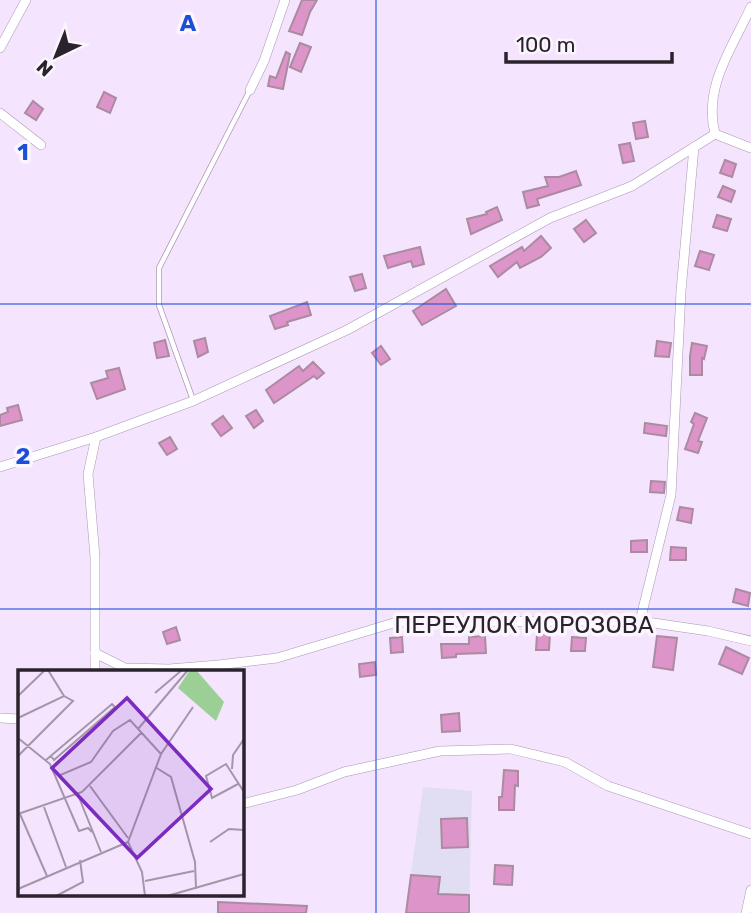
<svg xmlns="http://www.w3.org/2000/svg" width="751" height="913" font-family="Rubik,sans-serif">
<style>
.industrial{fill:#e1def4}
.building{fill:#dd94c8;stroke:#ab8ba1;stroke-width:2}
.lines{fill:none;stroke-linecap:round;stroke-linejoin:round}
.service-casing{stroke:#ab97b4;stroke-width:6}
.minor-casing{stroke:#ab97b4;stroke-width:10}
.service{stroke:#fff;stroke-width:4.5}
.minor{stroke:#fff;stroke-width:9}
.grid{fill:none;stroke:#1d4ed8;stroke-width:2;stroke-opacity:0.55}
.labels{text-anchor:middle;stroke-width:7;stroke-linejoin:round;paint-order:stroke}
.street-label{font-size:24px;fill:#2a222d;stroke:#fbf6fd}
.inset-road{fill:none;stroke:#a496aa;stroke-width:2}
.view{fill:#7b2cbf;fill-opacity:0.15;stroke:#7b2cbf;stroke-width:3.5}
.inset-edge{fill:none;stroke:#2a222d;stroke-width:3.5}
.grid-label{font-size:23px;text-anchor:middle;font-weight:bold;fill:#1d4ed8;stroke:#fbf6fd;stroke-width:7;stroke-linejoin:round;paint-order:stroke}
</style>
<rect width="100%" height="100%" fill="#f5e4fd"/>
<path class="industrial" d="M 423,787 L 472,791 L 469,912 L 406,910 Z"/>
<g class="building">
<path d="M 302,0 L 317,0 L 310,12 L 302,35 L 289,31 Z"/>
<path d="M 300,43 L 311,47 L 301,72 L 290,67 Z"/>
<path d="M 286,52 L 290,54 L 283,89 L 268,86 L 270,76 L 276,78 Z"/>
<path d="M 104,92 L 116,98 L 110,113 L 97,107 Z"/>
<path d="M 33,101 L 43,109 L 36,120 L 25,113 Z"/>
<path d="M 645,121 L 648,137 L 636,139 L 633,123 Z"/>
<path d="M 630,143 L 634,161 L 623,163 L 619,145 Z"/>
<path d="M 725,160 L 736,164 L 732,177 L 720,173 Z"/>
<path d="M 576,171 L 581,185 L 537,199 L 539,205 L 527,208 L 523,192 L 548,186 L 545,177 L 559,177 Z"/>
<path d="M 723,186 L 735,191 L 731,202 L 718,197 Z"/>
<path d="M 497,207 L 502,220 L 471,234 L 467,219 L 487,214 L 486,212 Z"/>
<path d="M 717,215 L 731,219 L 727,231 L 713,227 Z"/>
<path d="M 586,220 L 596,233 L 584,242 L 574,229 Z"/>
<path d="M 541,236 L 551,248 L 541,257 L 520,268 L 517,262 L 498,277 L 490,266 L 522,247 L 524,251 Z"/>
<path d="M 420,247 L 424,264 L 413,267 L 411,261 L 388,268 L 384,256 Z"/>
<path d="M 700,251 L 714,255 L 709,270 L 695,266 Z"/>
<path d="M 362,274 L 366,288 L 355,291 L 350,277 Z"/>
<path d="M 446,289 L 456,306 L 422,325 L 413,311 Z"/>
<path d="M 307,302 L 311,315 L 287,322 L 288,325 L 275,329 L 270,316 Z"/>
<path d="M 205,338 L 208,352 L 198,357 L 194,341 Z"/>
<path d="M 165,340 L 169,356 L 157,358 L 154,343 Z"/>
<path d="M 657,341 L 671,343 L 669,357 L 655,356 Z"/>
<path d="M 692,343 L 707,346 L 704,359 L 702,358 L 702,375 L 690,375 L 690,356 Z"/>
<path d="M 381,346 L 390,359 L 381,365 L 372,353 Z"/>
<path d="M 313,362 L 324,373 L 317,379 L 314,376 L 274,403 L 266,390 L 299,366 L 303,371 Z"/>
<path d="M 119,368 L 125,389 L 97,399 L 91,383 L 108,378 L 106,371 Z"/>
<path d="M 18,405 L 22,420 L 0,426 L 0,415 L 8,412 L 7,408 Z"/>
<path d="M 256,410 L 263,421 L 254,428 L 246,416 Z"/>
<path d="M 695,413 L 707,418 L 698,441 L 702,442 L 698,453 L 685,449 L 694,424 L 691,422 Z"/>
<path d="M 223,416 L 232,428 L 221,436 L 212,424 Z"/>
<path d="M 645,423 L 667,426 L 666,436 L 644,433 Z"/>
<path d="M 170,437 L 177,449 L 167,455 L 159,443 Z"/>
<path d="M 651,481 L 665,482 L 664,493 L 650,492 Z"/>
<path d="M 680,507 L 693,509 L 691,523 L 677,520 Z"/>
<path d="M 647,540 L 647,552 L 631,552 L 631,541 Z"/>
<path d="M 671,547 L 686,548 L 686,560 L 670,560 Z"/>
<path d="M 736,589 L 750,593 L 748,606 L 733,602 Z"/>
<path d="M 176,627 L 180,640 L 167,644 L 163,632 Z"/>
<path d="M 537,634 L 550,634 L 549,650 L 536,650 Z"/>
<path d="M 485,636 L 486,653 L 456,654 L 456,657 L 442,658 L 441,644 L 469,644 L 469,637 Z"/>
<path d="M 657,636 L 677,638 L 673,670 L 653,667 Z"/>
<path d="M 402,637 L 403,652 L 391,653 L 390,638 Z"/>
<path d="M 572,637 L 586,638 L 585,651 L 571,651 Z"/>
<path d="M 726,647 L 749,658 L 742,674 L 719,664 Z"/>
<path d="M 375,662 L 376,675 L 360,677 L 359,664 Z"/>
<path d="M 459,713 L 460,731 L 442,732 L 441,715 Z"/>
<path d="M 504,770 L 518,771 L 518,786 L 515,785 L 514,810 L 499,810 L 499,797 L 502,797 Z"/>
<path d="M 467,818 L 468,847 L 442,848 L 441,819 Z"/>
<path d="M 495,865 L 513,866 L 512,885 L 494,884 Z"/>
<path d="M 411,875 L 440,877 L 438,894 L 469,895 L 469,913 L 406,913 Z"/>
<path d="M 218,902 L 307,906 L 306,913 L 218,913 Z"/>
</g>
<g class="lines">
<defs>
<path id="service" d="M 193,400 L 159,305 L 159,268 L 250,90"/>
<g id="minor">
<path d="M 0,48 L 26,0"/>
<path d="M 250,90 L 264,61 L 285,0"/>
<path d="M 0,113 L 41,145"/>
<path d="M 715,134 C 703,87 732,48 751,7"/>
<path d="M 715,134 L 751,148"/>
<path d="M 0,467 L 96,437"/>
<path d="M 640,621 L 671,495 L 681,291 L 694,147"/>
<path d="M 95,653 L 125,668 L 169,669 L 218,665 L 277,658 L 397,622 L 640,621 L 708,631 L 751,641"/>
<path d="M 95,671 L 95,557 L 88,474 L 96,437 L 193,401 L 347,330 L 550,218 L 632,186 L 715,134"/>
<path d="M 0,718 L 19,719"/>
<path d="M 242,804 L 297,790 L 344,772 L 440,751 L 511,749 L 565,762 L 608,786 L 751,834"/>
<path d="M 746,913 L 751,890"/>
</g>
</defs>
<use href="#service" class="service-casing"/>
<use href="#minor" class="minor-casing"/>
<use href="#service" class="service"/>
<use href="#minor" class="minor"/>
</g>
<path class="grid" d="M 376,0 L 376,913M 0,304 L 751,304M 0,609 L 751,609"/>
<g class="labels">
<g class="street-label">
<text x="524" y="633">ПЕРЕУЛОК МОРОЗОВА</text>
</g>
</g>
<g transform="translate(18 670)">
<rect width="226" height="226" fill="#f5e4fd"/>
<path d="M 172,0 L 178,0 L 206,32 L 198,51 L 160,18 Z" fill="#9bcf95"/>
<path class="inset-road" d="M 30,0 L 46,26M 137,23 L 164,0M 0,26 L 27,0M 0,48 L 46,26 L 55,31 L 0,86M 120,59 L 170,0M 0,68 L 32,94 L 61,161 L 70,158 L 74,162M 143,84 L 175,37M 28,90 L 94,34 L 97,37 L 36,90 L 33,86M 137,97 L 153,107 L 177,192 L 178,219M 214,99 L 215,85 L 226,69M 40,106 L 73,92 L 95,61 L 112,50 L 143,84 L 110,172M 220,114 L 194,128 L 188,106 L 208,94 L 226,122M 72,116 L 110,168M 60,125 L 83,182M 26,137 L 48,197M 0,144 L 64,122 L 123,63M 2,144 L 29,206M 110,172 L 124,202 L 127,226M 192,172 L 211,159 L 226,160M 127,211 L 176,201M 0,219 L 110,172M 38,226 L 65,212 L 62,190M 149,226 L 226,204"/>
<path class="view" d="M 109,28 L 193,119 L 119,188 L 34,98 Z"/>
<rect width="226" height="226" class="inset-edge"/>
</g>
<g class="grid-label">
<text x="188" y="31">A</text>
<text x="23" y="160">1</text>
<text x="23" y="464">2</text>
</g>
<g transform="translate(56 56) rotate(223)" stroke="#fbf6fd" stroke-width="5" paint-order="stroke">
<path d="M0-5L12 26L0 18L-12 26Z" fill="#2a222d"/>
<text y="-10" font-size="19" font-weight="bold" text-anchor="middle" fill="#2a222d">N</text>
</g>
<path d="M506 52v10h166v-10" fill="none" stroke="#2a222d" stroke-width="3.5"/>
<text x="516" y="52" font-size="21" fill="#2a222d" stroke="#fbf6fd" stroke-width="5" paint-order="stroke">100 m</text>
</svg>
